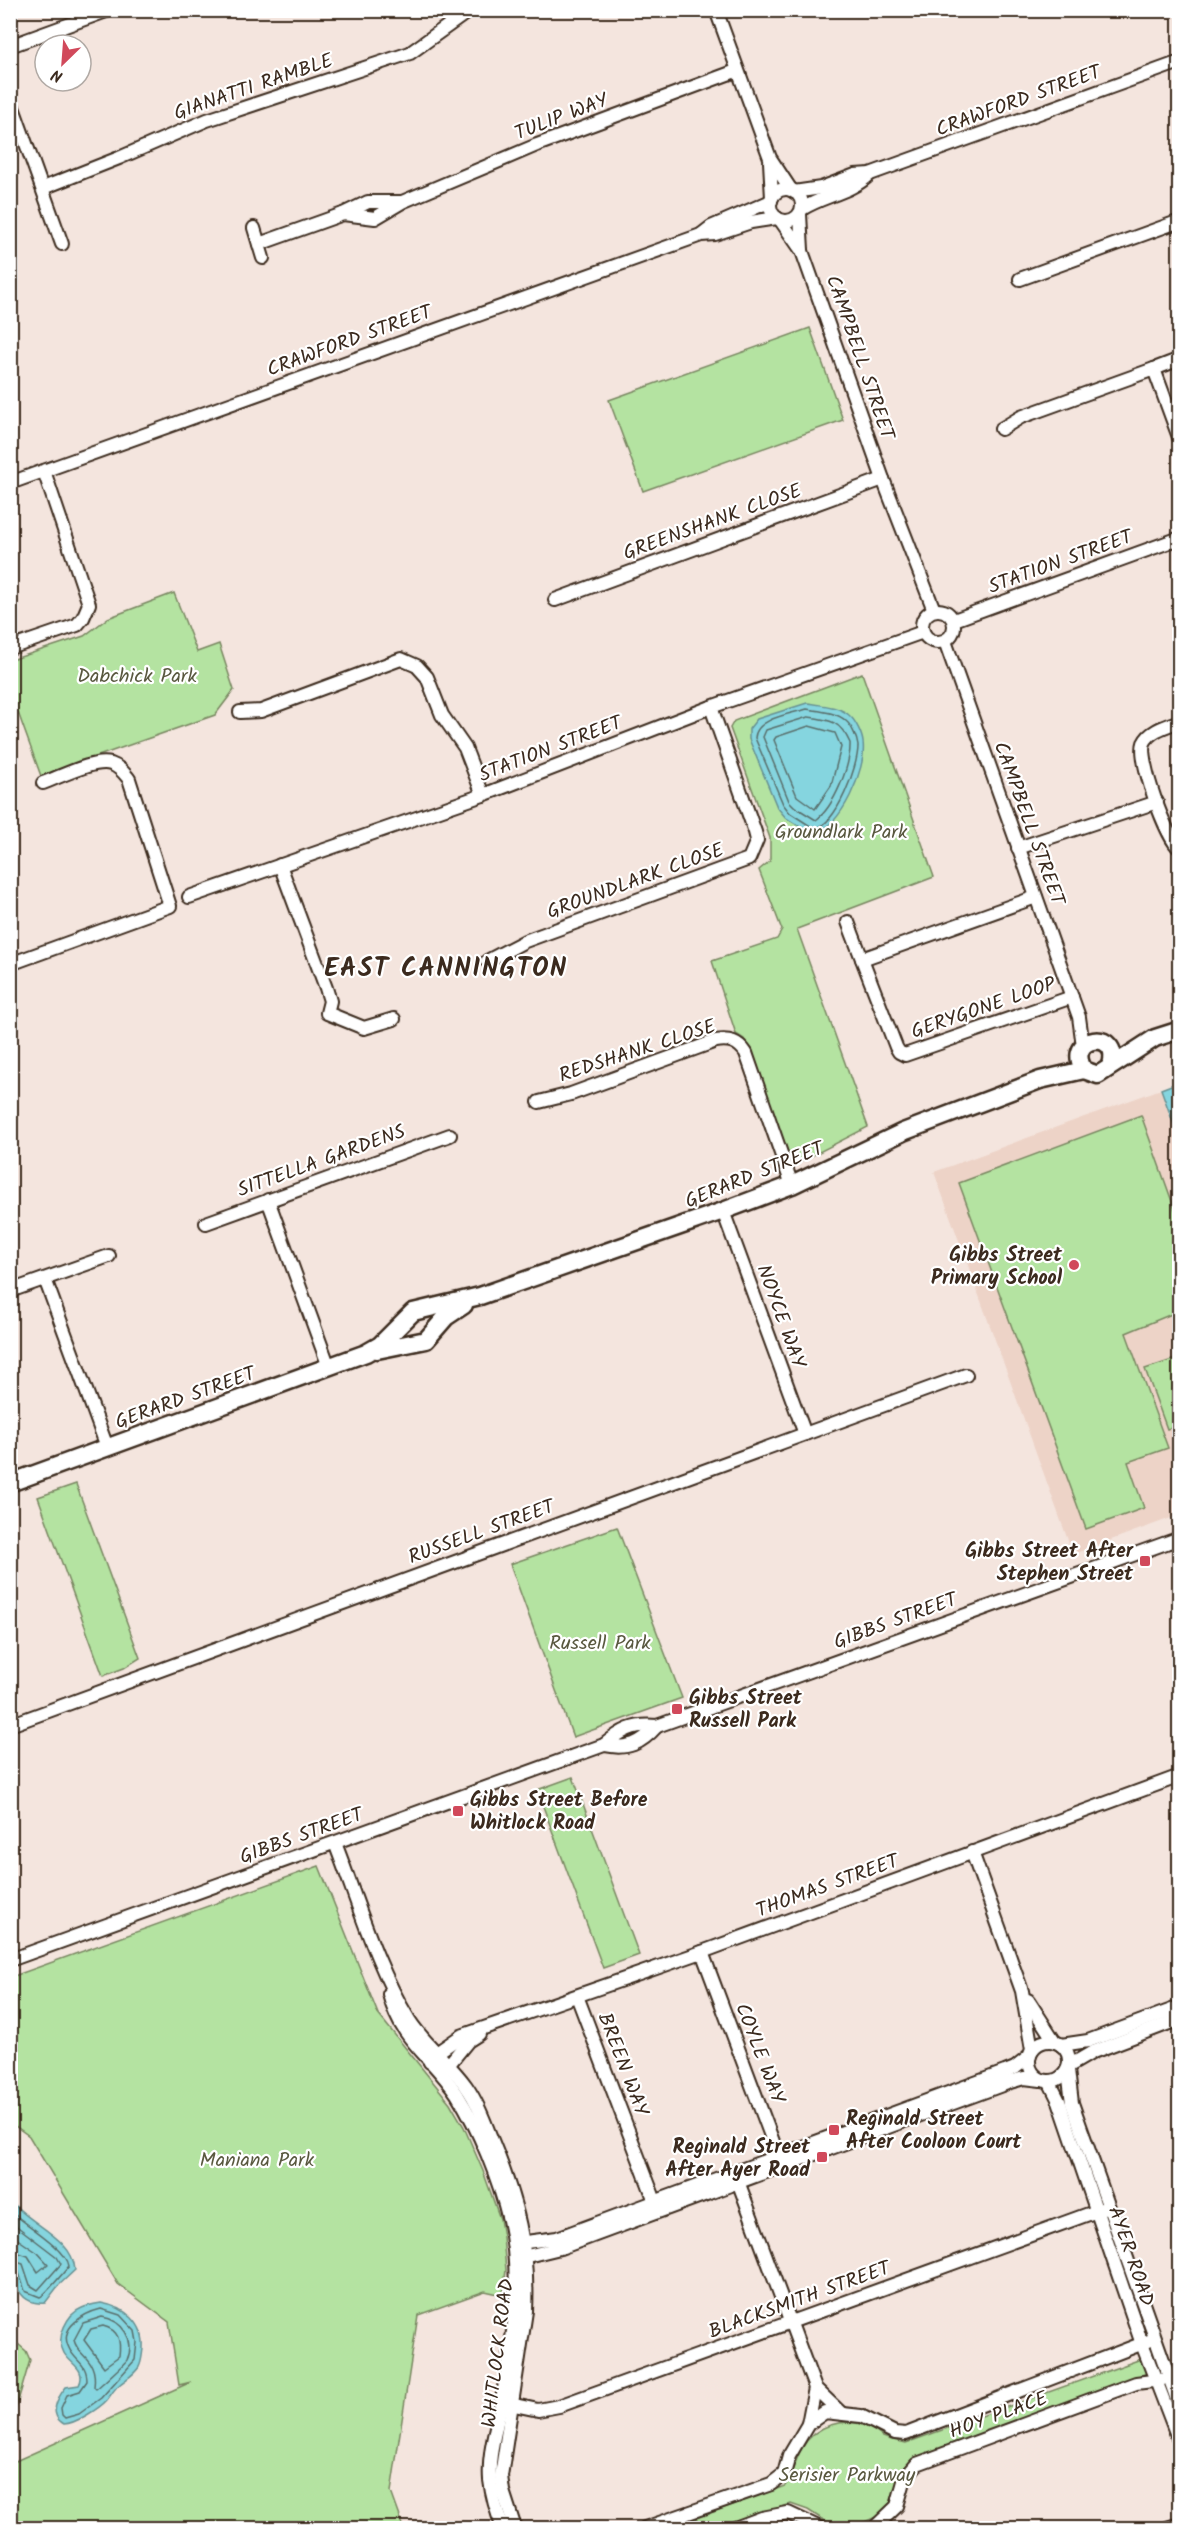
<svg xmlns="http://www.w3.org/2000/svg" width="1190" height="2539" font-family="Kalam,sans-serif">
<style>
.built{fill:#edd3c7}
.green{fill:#b4e3a1;stroke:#788660;stroke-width:1.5}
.water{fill:#85d5df;stroke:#679192;stroke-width:1.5}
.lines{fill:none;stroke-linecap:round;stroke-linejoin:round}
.shore{stroke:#596e6b;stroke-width:1.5}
.minor-casing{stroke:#3b2a1e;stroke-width:16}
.tertiary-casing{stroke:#3b2a1e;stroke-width:21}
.minor{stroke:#fff;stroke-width:12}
.tertiary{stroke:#fff;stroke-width:16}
.poi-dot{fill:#d1495b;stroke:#fff;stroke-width:2}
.labels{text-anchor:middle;stroke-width:4.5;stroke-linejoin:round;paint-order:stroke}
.street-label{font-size:20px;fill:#3b2a1e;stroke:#fff}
.park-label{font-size:20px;fill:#59583f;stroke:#fff}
.poi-label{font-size:20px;font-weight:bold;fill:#3b2a1e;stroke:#fff;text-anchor:end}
.district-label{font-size:26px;font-weight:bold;letter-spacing:1.5px;fill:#3b2a1e;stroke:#fff}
</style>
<rect width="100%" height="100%" fill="#f4e5de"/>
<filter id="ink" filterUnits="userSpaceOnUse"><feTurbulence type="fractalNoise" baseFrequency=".0167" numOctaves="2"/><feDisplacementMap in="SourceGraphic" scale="12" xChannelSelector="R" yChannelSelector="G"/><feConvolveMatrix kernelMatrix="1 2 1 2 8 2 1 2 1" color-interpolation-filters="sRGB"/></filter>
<g filter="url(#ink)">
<path class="built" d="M 1161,1089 L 1180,1139 L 1179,1515 L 1073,1554 L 934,1172 Z"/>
<g class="green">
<path d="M 810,328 L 843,420 L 643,491 L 609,400 Z"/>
<path d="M 174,593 L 197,652 L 219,644 L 234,690 L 215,715 L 41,776 L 11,693 L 11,660 L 84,636 L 108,618 Z"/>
<path d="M 862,673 L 934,877 L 797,929 L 868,1127 L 796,1164 L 788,1159 L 744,1039 L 736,1034 L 712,961 L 777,939 L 782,930 L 759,870 L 770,861 L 770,838 L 730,728 L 734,721 Z"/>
<path d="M 1141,1115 L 1179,1221 L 1179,1311 L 1126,1333 L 1168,1448 L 1128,1462 L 1144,1508 L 1086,1529 L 959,1183 Z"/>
<path d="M 1178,1358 L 1179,1425 L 1167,1429 L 1145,1369 Z"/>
<path d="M 76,1484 L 140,1658 L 124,1668 L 103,1676 L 38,1497 Z"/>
<path d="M 617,1527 L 682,1698 L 573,1737 L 510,1564 Z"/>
<path d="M 573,1777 L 639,1955 L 603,1968 L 537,1790 Z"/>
<path d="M 319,1866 L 378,2014 L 450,2103 L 464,2127 L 483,2171 L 500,2219 L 503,2237 L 506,2270 L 503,2295 L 485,2291 L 418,2315 L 391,2492 L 404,2528 L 11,2528 L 11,2463 L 191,2382 L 179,2385 L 169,2322 L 118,2284 L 29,2136 L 11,2123 L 11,1977 Z"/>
<path d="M 11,2338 L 26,2351 L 30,2360 L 11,2425 Z"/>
<path d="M 1141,2359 L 1147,2373 L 911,2460 L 899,2475 L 896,2494 L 890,2504 L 878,2516 L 860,2524 L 841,2525 L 825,2521 L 808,2510 L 791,2504 L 713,2528 L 669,2528 L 785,2486 C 793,2473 795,2460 802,2448 C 815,2425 843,2417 867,2426 C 873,2429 878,2434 883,2437 C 890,2440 898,2441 906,2443 Z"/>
</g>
<g class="water">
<path d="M 807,703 C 820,705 841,706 851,717 C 856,722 862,734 863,742 C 867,769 841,828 813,835 L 786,818 L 777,807 L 749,739 L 749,729 L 757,719 Z"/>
<path d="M 1179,1082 L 1180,1082 L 1179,1139 L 1161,1089 Z"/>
<path d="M 11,2201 C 29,2224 73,2238 75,2270 L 58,2286 L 45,2303 C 0,2308 10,2230 11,2201 Z"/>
<path d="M 101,2303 C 125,2307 145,2323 143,2349 C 142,2355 142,2361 139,2367 C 134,2375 126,2379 119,2385 C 114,2389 111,2395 107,2400 C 100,2408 75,2424 64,2424 C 48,2415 57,2398 66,2387 L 79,2385 C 87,2369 70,2364 64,2353 C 55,2338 67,2314 82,2308 C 88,2305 95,2304 101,2303 Z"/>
</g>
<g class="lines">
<g class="shore">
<path d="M 807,709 C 819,711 837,712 846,721 C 852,726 857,738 858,746 C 858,767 837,823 815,829 L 790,813 L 783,804 L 755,738 C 756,718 791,714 807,709 Z"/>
<path d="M 808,717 C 831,720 840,721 850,743 C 851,765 834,807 816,820 L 795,807 L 789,801 L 763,737 L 766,730 Z"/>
<path d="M 809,726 L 835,733 L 841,747 L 831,786 L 815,809 L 797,796 L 774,740 L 776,737 Z"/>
<path d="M 10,2211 C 25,2224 67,2249 69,2266 C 65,2271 44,2296 40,2297 L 25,2291 L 18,2270 L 10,2267"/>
<path d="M 10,2221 L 57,2257 L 61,2264 L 38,2290 L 30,2285 L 23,2264 L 10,2260"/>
<path d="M 10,2234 L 38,2253 L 48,2264 L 38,2272 L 28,2256 L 10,2250"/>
<path d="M 101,2309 L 120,2315 L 135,2331 L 137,2342 L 135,2360 L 101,2398 L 79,2414 L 65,2418 L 62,2415 L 61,2408 L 67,2395 L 80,2391 L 87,2381 C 87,2362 75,2362 69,2348 C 58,2327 85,2313 101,2309 Z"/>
<path d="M 102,2317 C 122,2320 136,2340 127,2360 C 126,2362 99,2387 96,2389 L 94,2387 C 98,2357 78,2358 74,2340 L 83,2323 Z"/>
<path d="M 103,2326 C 119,2330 121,2341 119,2356 L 104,2367 L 84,2340 L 91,2329 Z"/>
</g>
<defs>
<g id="minor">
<path d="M 716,10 L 770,158 L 791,190"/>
<path d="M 10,46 L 109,10"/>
<path d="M 10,99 L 62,244"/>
<path d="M 770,162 L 772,198"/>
<path d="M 43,188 L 119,158 L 207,120 L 410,53 L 470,10"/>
<circle cx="786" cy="205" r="16"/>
<path d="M 794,192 L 821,188 L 855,175 L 870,174 L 1180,62"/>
<path d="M 802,209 C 824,195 851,193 870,174"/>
<path d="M 343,214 L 375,218 L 402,202 L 537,145 L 736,71"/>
<path d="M 800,214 L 802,250"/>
<path d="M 781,221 L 802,251 L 883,479 L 934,610"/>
<path d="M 254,228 L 263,258"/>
<path d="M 702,234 L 711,227 L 771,201"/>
<path d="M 259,244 L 343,214 L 368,202 L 401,202"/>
<path d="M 1020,279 L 1180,221"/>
<path d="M 1154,369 L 1180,359"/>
<path d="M 1001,429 L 1021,417 L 1154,369 L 1180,440"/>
<path d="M 10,483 L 701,235 L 715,234 L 751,222 L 777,218"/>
<path d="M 555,600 L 883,479"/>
<circle cx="938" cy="626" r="16"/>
<path d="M 954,620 L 1180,538"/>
<path d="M 945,641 L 1079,1017 L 1083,1046"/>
<path d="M 10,648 L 77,625 L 83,618 L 89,604 L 44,471"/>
<path d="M 240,712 L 261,711 L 401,659 L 417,666 L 427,677 L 442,715 L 465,748 L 483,795"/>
<path d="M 1180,721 C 1167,726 1150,730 1144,743 C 1138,759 1166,838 1180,849"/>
<path d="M 1018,848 L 1157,802"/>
<path d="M 280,865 L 326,988 L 330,1001 L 327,1013 L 364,1028 L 394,1019"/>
<path d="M 189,897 L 483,795 L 711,707 L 923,632"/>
<path d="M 1036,897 L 862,959 L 896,1047 L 899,1052 L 905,1055 L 1072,997"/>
<path d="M 848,922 L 862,959"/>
<path d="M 487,961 L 525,941 L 749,859 L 757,840 L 755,832 L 711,707"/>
<path d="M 10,964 L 170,906 L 129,779 C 124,773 120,767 111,764 C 94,759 60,777 43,783"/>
<path d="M 539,1102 L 571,1094 L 716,1041 C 729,1039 738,1041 746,1053 L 792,1185"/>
<path d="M 268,1200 L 329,1367"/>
<path d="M 723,1211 L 805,1434"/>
<path d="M 206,1223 L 450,1135"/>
<path d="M 45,1279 L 107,1447"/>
<path d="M 10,1291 L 109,1256"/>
<path d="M 10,1725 L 966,1375"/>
<path d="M 604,1745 C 628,1750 641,1744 657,1726"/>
<path d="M 335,1843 C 358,1902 376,1966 409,2020 C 424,2044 449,2062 466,2086 C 478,2103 485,2123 493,2143 C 517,2201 529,2248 526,2311 L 501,2476 L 503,2491 L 515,2528"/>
<path d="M 972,1852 L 1022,1991 L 1032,2050"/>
<path d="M 702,1952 L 781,2163"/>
<path d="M 10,1960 L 604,1745 C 621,1731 634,1723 657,1726 L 1180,1538"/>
<path d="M 389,1994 C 401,2042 432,2056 457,2094 C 479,2129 499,2179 509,2220 C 523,2281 513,2344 501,2404 C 496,2429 488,2455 490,2480 C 492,2497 497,2513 503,2528"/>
<path d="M 577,1996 L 658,2209"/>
<path d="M 1028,2000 L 1055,2042"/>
<circle cx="1049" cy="2061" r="20"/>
<path d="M 1061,2045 L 1088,2041 L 1180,2007"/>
<path d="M 430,2062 L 438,2052 L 461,2036 L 702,1952 L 1180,1776"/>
<path d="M 1069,2066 L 1093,2052 L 1180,2019"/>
<path d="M 446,2068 L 468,2041 L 479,2034"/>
<path d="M 1068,2070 L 1072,2103 L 1180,2408"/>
<path d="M 1049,2081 L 1059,2101 L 1142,2344 L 1180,2443"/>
<path d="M 736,2176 L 815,2388 L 841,2413"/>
<path d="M 518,2243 L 557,2238 L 1005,2072 L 1015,2068 L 1030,2056"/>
<path d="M 519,2258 L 560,2248 L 1010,2082 L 1024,2078 L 1041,2080"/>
<path d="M 501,2402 L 538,2410 L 559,2406 L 1108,2207"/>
<path d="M 808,2424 L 815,2388"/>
<path d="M 645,2528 L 771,2484 L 784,2474 L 789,2456 L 808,2424 L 825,2412 L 861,2416 L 895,2433 L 906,2434 L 1154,2339"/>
<path d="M 735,2528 L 762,2518 L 788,2513 L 820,2528"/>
<path d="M 874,2528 L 897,2506 L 905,2478 L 917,2464 L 1136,2383 L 1161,2380"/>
<path d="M 1167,2528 L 1180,2524"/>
</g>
<g id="tertiary">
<path d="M 1111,1065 C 1122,1028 1063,1036 1084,1070 L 1098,1075 L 1155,1038 L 1180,1030"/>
<path d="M 377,1350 L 426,1340 L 446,1317 L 464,1305"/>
<path d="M 10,1483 L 366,1353 L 380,1345 L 413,1312 L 480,1296 L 723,1211 L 792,1185 L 903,1132 L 1040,1080 L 1084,1070"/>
</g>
</defs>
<use href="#minor" class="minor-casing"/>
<use href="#tertiary" class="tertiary-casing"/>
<use href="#minor" class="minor"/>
<use href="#tertiary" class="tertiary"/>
</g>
</g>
<g class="poi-dot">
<circle cx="1074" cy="1265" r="6"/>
<rect x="1139" y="1555" width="12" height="12" rx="3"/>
<rect x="671" y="1703" width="12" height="12" rx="3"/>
<rect x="452" y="1805" width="12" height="12" rx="3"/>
<rect x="828" y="2124" width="12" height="12" rx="3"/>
<rect x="816" y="2151" width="12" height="12" rx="3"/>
</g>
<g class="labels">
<g class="street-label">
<text transform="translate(253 86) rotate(-19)" y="7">GIANATTI RAMBLE</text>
<text transform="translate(1018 100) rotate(-20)" y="7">CRAWFORD STREET</text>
<text transform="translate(561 116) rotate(-21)" y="7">TULIP WAY</text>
<text transform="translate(349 340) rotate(-20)" y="7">CRAWFORD STREET</text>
<text transform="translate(861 357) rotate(71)" y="7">CAMPBELL STREET</text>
<text transform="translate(712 521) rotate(-20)" y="7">GREENSHANK CLOSE</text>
<text transform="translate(1060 561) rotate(-20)" y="7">STATION STREET</text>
<text transform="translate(550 748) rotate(-21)" y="7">STATION STREET</text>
<text transform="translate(1030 823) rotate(70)" y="7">CAMPBELL STREET</text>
<text transform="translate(635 880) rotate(-20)" y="7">GROUNDLARK CLOSE</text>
<text transform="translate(983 1007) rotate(-19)" y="7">GERYGONE LOOP</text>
<text transform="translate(637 1050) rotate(-18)" y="7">REDSHANK CLOSE</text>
<text transform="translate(321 1160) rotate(-20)" y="7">SITTELLA GARDENS</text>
<text transform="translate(754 1174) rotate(-22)" y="7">GERARD STREET</text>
<text transform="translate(782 1316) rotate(70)" y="7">NOYCE WAY</text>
<text transform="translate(185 1397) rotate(-20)" y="7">GERARD STREET</text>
<text transform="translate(481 1531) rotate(-20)" y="7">RUSSELL STREET</text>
<text transform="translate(895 1620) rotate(-20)" y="7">GIBBS STREET</text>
<text transform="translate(301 1835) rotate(-20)" y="7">GIBBS STREET</text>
<text transform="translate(827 1885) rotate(-20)" y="7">THOMAS STREET</text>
<text transform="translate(761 2053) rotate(69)" y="7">COYLE WAY</text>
<text transform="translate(624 2064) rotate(69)" y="7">BREEN WAY</text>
<text transform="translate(1132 2256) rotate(71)" y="7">AYER ROAD</text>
<text transform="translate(799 2299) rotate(-20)" y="7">BLACKSMITH STREET</text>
<text transform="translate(497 2353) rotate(-83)" y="7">WHITLOCK ROAD</text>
<text transform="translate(998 2414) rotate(-20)" y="7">HOY PLACE</text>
</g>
<g class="park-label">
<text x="137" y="682">Dabchick Park</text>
<text x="841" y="838">Groundlark Park</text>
<text x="600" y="1649">Russell Park</text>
<text x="257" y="2166">Maniana Park</text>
<text x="847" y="2481">Serisier Parkway</text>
</g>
<g class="poi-label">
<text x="1062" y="1261">Gibbs Street<tspan x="1062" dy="23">Primary School</tspan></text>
<text x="1133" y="1557">Gibbs Street After<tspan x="1133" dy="23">Stephen Street</tspan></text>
<text x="689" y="1704" text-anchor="start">Gibbs Street<tspan x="689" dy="23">Russell Park</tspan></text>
<text x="470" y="1806" text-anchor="start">Gibbs Street Before<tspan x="470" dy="23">Whitlock Road</tspan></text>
<text x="846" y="2125" text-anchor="start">Reginald Street<tspan x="846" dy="23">After Cooloon Court</tspan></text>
<text x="810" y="2153">Reginald Street<tspan x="810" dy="23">After Ayer Road</tspan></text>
</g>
<g class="district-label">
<text x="446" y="976">EAST CANNINGTON</text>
</g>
</g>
<rect width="1190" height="2539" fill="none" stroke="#fff" stroke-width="36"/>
<rect x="18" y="18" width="1154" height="2503" fill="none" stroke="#3b2a1e" stroke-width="2" filter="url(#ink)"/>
<g transform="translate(63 63) rotate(205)"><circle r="28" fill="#ffffff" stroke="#b1aaa5" stroke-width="1.5"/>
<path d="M0-4.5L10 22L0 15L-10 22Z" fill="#d1495b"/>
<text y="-9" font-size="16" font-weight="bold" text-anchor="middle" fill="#3b2a1e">N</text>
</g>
</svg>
